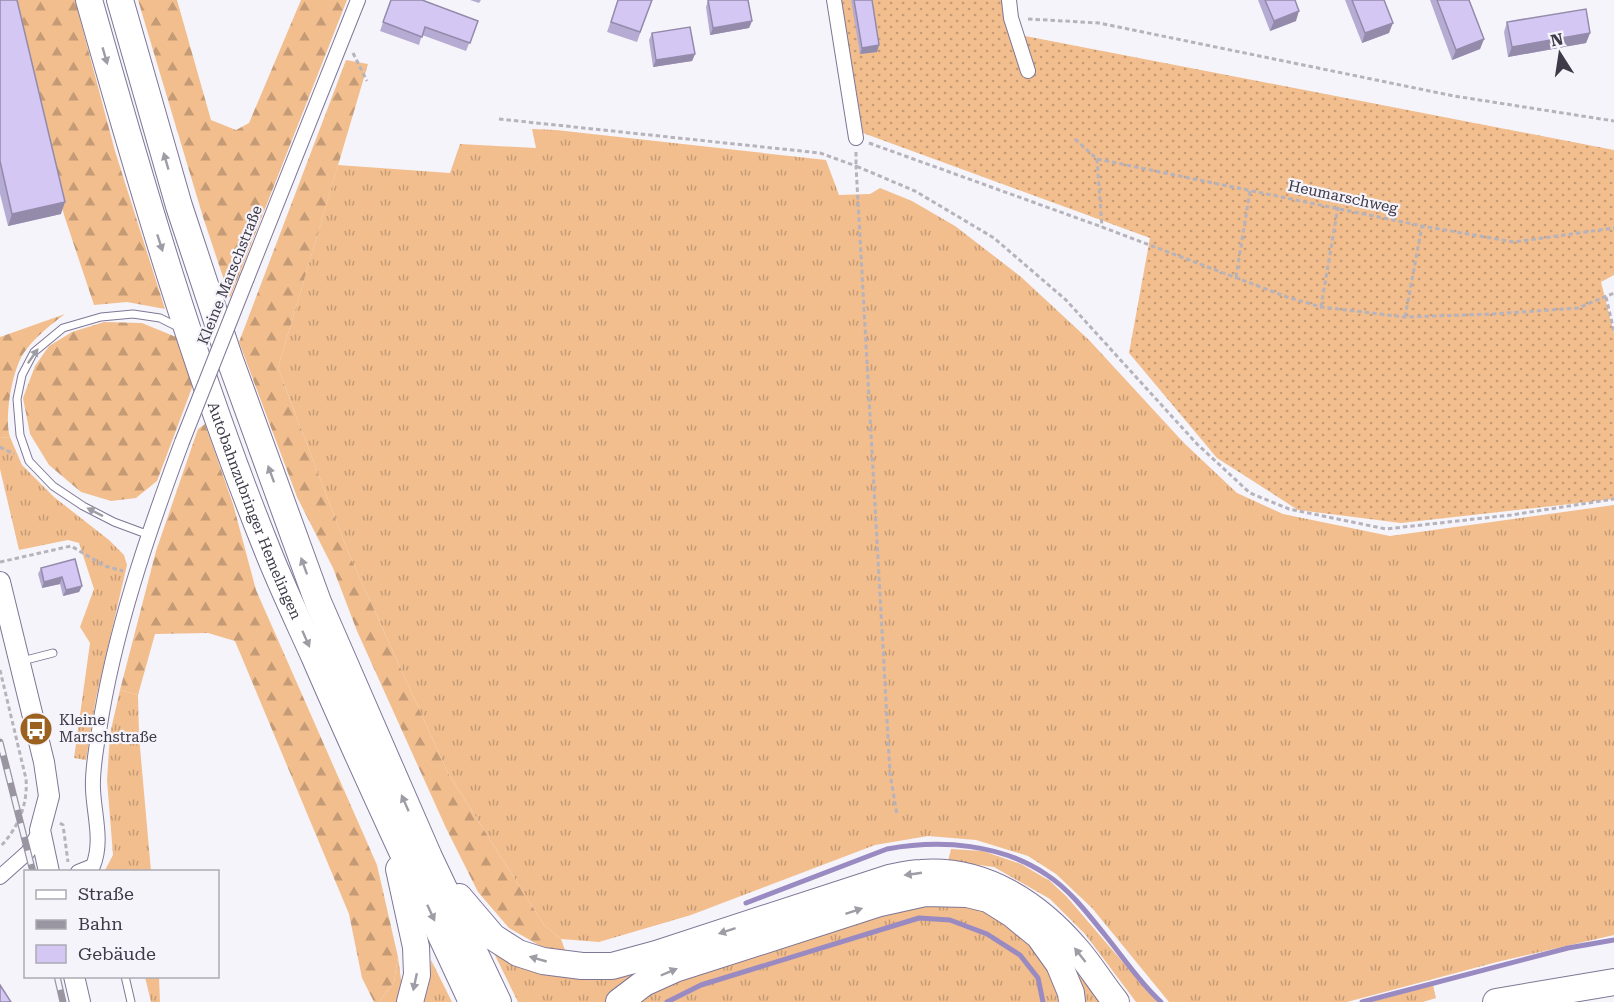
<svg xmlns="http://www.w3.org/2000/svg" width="1614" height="1002" font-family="'Roboto Serif',serif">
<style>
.grass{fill:url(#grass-tufts)}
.forest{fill:url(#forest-firs)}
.garden{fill:url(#garden-dots)}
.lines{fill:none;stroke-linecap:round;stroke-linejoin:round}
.stream{stroke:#9a8ac2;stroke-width:5}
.lane-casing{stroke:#7f7695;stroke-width:9}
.street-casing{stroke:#7f7695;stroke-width:16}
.secondary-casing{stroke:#7f7695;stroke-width:22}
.highway-casing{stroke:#7f7695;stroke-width:28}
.path{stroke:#b6b3bd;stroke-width:3;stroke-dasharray:4.5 3;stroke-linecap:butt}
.lane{stroke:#fff;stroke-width:7}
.street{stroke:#fff;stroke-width:14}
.secondary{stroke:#fff;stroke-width:20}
.highway{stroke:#fff;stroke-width:26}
.rail-casing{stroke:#9996a1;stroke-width:7}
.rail{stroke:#f6f4fb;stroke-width:4.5;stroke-dasharray:14;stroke-linecap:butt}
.street-bridge-casing{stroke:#7f7695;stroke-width:16;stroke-linecap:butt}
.street-bridge{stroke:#fff;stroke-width:14}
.wall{fill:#b6abd2}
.shaded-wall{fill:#948bab}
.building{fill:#d4c7f4;stroke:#948bab;stroke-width:1.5}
.oneway{fill:#9e9ca4}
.labels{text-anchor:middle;stroke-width:4.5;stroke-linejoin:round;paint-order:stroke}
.street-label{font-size:15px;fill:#3e3a48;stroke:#f6f4fb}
.poi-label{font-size:15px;fill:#3e3a48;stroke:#f6f4fb;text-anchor:start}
</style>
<defs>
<pattern id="grass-tufts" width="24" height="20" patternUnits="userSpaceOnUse" patternTransform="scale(1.5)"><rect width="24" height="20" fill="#f2be8e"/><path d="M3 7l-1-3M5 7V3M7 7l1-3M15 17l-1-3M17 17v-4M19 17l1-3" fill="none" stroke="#c59b76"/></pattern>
<pattern id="forest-firs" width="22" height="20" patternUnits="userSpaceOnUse" patternTransform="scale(1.5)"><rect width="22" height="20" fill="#f2be8e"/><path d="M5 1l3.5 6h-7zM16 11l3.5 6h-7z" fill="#c59b76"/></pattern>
<pattern id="garden-dots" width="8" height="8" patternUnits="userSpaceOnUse" patternTransform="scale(1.5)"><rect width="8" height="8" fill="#f2be8e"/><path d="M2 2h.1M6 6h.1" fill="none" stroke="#c59b76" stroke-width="1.8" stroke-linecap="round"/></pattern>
</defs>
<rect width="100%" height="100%" fill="#f6f4fb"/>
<g class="grass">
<path d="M 532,129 L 556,130 L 826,160 L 839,195 L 870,194 L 880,188 L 912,201 L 955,226 L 1020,276 L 1089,340 L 1184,443 L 1237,493 L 1283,514 L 1390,536 L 1614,505 L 1614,935 L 1497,962 L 1347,1002 L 1169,1002 L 1092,908 L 1056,874 L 1028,856 L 976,840 L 928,836 L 875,845 L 691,915 L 599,942 L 561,939 L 544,925 L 448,773 L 348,552 L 278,368 L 338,165 L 450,173 L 460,144 L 536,148 Z"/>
<path d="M 10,437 L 22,465 L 54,497 L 109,540 L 124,555 L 127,565 L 96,698 L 86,760 L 74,758 L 90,643 L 80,627 L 94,589 L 79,543 L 68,540 L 19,550 L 0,469 L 0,438 Z"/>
<path d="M 120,690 L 138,695 L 139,736 L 151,871 L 104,872 L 113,855 L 107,780 L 110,734 Z"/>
<path d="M 951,849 L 983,851 L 1021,864 L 1050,881 L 1067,897 L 1157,1002 L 1136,1002 L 1085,934 L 1050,899 L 994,867 L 948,861 Z"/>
<path d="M 950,903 L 990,913 L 1030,942 L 1052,975 L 1061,1002 L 637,1002 C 677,972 730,962 777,947 C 833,929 890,906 950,903 Z"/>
<path d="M 489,943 L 519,960 L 659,961 L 610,1002 L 518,1002 Z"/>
<path d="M 398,957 L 402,987 L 396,1002 L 379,1002 L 394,982 Z"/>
<path d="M 431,960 L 452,1002 L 424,1002 L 429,985 Z"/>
<path d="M 1072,962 L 1106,1002 L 1083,1002 Z"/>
<path d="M 145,977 L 159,977 L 160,1002 L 151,1002 Z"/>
<path d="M 1433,985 L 1436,998 L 1423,1002 L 1371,1002 Z"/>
</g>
<g class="forest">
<path d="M 10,0 L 75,0 L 115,151 L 165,309 L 127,302 L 94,305 L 64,215 Z"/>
<path d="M 138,0 L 177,0 L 211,120 L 236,130 L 249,123 L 301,0 L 347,0 L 230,298 L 203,217 Z"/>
<path d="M 346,60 L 368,64 L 278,368 L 348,552 L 448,773 L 544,925 L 561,939 L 565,950 L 542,947 L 509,928 L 478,892 L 446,828 L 357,631 L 333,568 L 297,497 L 239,342 Z"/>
<path d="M 65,314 C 50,325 34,338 23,354 C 12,372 4,417 10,437 L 0,438 L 0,337 Z"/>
<path d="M 104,322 L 142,323 L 176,337 L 193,385 L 157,481 L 136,498 L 111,501 L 81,492 L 49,465 L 30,434 L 23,398 L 35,366 L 49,346 L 72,332 Z"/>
<path d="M 205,424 L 233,504 L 256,590 L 377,865 L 398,957 L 394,982 L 379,1002 L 374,1002 L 362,978 L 349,914 L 235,641 L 208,633 L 155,634 L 138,695 L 120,690 L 156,551 L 198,429 Z"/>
</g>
<path class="garden" d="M 841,0 L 1005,0 L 1010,33 L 1614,150 L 1614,275 L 1601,282 L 1614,333 L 1614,499 L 1401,523 L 1298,510 L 1217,458 L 1129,353 L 1150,238 L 863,133 Z"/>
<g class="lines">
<g class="stream">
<path d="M 746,903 L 887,849 C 941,839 1002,844 1047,875 C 1070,890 1088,914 1105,935 C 1123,957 1140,983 1161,1002"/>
<path d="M 667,1002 L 701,985 L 919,918 L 950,920 L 987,934 L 1020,955 L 1038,978 L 1043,1002"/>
<path d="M 1362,1002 L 1568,948 L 1614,940"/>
</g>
<defs>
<g id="lane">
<path d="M 149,535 L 114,522 L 83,506 L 53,486 L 29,461 L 20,435 L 17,399 L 22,375 L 34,352 L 63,328 L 101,317 L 133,314 L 160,318 L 178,327"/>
<path d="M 22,661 L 53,653"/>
<path d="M 125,976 L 131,1002"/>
</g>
<g id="street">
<path d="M 834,0 L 856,138"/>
<path d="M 1009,0 L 1011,18 L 1028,71"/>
<path d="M 247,278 L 358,0"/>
<path d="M 78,872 L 93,866 C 103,841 94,815 93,789 C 92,771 96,749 99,731 C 114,632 147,536 182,442"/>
<path d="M 0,877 L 28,852 L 40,830"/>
</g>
<g id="secondary">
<path d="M 0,582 L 44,762 L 49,796 L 40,830 L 49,872"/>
<path d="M 74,976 L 80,1002"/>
</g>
<g id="highway">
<path id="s1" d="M 89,0 C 141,184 194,367 265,544 C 280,583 298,620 315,658 C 365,774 419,888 472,1002"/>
<path d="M 120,0 L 179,206 L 230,360 L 318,602 L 429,857 L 498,1002"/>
<path d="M 399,869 L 416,947 L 417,975 L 410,1002"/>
<path d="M 459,897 L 493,937 L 518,953 L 543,961 L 582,966 L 612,966 L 656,954 L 889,878 C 899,876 910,873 921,873 C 984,868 1038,904 1077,950 C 1091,966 1102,985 1116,1002"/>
<path d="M 619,1002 L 644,983 L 675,969 L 880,903 L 925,893 L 967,894 L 988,899 L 1012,914 L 1039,936 L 1059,964 L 1071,993 L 1072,1002"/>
<path d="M 1496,1002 L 1614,982"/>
</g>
</defs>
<use href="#lane" class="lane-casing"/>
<use href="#street" class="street-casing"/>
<use href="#secondary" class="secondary-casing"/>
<use href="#highway" class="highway-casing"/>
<g class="path">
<path d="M 1028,19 L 1099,23 L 1454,96 L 1614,121"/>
<path d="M 353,53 L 367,81"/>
<path d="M 499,119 L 820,153 L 856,166 L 890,773 L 897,815"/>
<path d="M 1075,139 L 1097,159 L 1422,226 L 1514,242 L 1614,228"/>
<path d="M 869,143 L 1102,227 L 1287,297 L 1321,307 L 1405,317 L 1494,314 L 1578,308 L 1614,293"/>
<path d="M 856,152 L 856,166 L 915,191 L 994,238 L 1066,300 L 1197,444 L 1250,493 L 1289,509 L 1386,529 L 1511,515 L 1614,499"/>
<path d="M 1097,159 L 1102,227"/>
<path d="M 1236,277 L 1250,191"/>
<path d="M 1606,297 L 1614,331"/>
<path d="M 1321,307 L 1338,207"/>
<path d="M 1405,317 L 1422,226"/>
<path d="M 0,447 L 14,454"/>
<path d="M 0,562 L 71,546 L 105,566 L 123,571"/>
<path d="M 0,670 L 26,779 C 28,805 18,828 0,847"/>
<path d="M 60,823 L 63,825 L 68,862"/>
</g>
<use href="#lane" class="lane"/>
<use href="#street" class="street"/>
<use href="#secondary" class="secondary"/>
<use href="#highway" class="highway"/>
<defs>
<g id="rail">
<path d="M 0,742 L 33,872"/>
<path d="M 57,976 L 63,1002"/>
</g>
</defs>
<use href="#rail" class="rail-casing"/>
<use href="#rail" class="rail"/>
<defs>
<path id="street-bridge" d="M 182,442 L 247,278"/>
</defs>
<use href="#street-bridge" class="street-bridge-casing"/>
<use href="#street-bridge" class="street-bridge"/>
</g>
<g class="wall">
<path d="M 0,0 L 61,214 L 8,226 L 0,194 Z"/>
<path d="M 391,0 L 478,21 L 466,51 L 422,35 L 419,45 L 380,31 Z"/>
<path d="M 470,0 L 481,0 L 479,3 Z"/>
<path d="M 618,0 L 652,0 L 637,42 L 607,32 Z"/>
<path d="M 708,0 L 752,21 L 749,28 L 710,35 L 706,7 Z"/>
<path d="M 851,0 L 872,0 L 879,45 L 877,52 L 860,54 Z"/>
<path d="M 1258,0 L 1295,0 L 1296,21 L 1270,31 Z"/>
<path d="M 1345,0 L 1384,0 L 1389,33 L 1362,43 Z"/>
<path d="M 1430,0 L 1469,0 L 1484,39 L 1480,49 L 1452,60 Z"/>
<path d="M 1507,22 L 1590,33 L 1586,43 L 1508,57 L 1504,32 Z"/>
<path d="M 652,33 L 695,54 L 692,61 L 653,67 L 649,40 Z"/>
<path d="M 41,568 L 82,586 L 79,592 L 63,596 L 60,584 L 42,588 L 38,574 Z"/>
</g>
<g class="shaded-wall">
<path d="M 1299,11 L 1296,21 L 1270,31 L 1274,21 Z"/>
<path d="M 752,21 L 749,28 L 710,35 L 713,28 Z"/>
<path d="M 1393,23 L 1389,33 L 1362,43 L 1365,33 Z"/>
<path d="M 1590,33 L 1586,43 L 1508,57 L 1512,47 Z"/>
<path d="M 1484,39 L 1480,49 L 1452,60 L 1456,50 Z"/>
<path d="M 879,45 L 877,52 L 860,54 L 862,48 Z"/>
<path d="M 695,54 L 692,61 L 653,67 L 656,60 Z"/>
<path d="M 65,202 L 61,214 L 8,226 L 12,214 Z"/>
<path d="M 62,577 L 60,584 L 42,588 L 44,582 Z"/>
<path d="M 82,586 L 79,592 L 63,596 L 66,590 Z"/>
</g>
<g class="building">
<path d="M 0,0 L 17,0 L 65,202 L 12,214 L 0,161 Z"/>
<path d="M 391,0 L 422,0 L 478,21 L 470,43 L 425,27 L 422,37 L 383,22 Z"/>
<path d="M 618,0 L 652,0 L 640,32 L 611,22 Z"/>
<path d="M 708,0 L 748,0 L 752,21 L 713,28 Z"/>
<path d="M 854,0 L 872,0 L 879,45 L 862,48 Z"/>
<path d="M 1265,0 L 1295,0 L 1299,11 L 1274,21 Z"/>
<path d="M 1352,0 L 1384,0 L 1393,23 L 1365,33 Z"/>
<path d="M 1437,0 L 1469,0 L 1484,39 L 1456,50 Z"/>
<path d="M 1586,9 L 1590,33 L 1512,47 L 1507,22 Z"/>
<path d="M 690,27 L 695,54 L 656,60 L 652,33 Z"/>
<path d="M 75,559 L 82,586 L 66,590 L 62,577 L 44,582 L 41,568 Z"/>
<path d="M 0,985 L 11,1002 L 0,1002 Z"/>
</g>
<defs><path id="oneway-solid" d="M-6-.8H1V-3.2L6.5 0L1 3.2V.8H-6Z" transform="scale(1.5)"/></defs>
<g class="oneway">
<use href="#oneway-solid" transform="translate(105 56) rotate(74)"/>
<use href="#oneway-solid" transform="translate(166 161) rotate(-106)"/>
<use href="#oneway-solid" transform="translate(160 243) rotate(72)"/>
<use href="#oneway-solid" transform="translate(33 356) rotate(-55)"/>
<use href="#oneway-solid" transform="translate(271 474) rotate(-110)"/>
<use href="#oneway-solid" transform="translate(95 512) rotate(-153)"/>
<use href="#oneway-solid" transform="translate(304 566) rotate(-110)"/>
<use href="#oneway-solid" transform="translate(306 639) rotate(66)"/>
<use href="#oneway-solid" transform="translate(405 803) rotate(-114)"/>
<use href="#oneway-solid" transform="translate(913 874) rotate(172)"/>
<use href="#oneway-solid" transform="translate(854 911) rotate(-18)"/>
<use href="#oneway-solid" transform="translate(431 913) rotate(65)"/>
<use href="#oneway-solid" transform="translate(727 931) rotate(162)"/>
<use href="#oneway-solid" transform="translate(1080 955) rotate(-128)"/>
<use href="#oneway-solid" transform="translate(538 959) rotate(-164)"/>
<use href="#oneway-solid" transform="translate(669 972) rotate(-23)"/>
<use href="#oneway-solid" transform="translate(415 982) rotate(102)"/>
</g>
<defs>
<symbol id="bus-disc" viewBox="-11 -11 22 22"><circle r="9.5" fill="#9b6120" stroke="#f6f4fb"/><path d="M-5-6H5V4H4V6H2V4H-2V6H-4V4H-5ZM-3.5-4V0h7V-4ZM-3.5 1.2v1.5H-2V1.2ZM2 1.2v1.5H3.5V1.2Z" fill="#fff"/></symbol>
</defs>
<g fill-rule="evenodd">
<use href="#bus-disc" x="17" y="710" width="38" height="38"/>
</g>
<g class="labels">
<g class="street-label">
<text transform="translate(1343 197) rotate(12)" y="5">Heumarschweg</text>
<text transform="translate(230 275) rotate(-68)" y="5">Kleine Marschstraße</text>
<text dy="5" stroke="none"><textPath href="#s1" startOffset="537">Autobahnzubringer Hemelingen</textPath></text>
</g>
<g class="poi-label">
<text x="59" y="725">Kleine<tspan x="59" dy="17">Marschstraße</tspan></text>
</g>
</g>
<rect x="24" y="870" width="195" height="108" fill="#f6f4fb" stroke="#acaab3" stroke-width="1.5"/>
<rect x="36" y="890" width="30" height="9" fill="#ffffff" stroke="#acaab3" stroke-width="1.5"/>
<text x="78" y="900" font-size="18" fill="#3e3a48">Straße</text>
<rect x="36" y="920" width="30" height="9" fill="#9996a1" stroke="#acaab3" stroke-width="1.5"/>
<text x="78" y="930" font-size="18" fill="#3e3a48">Bahn</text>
<rect x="36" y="945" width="30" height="18" fill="#d4c7f4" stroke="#acaab3" stroke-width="1.5"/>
<text x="78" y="960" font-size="18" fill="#3e3a48">Gebäude</text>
<g transform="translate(1560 54) rotate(348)" stroke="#f6f4fb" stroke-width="4.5" paint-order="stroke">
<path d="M0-4.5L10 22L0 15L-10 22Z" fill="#3e3a48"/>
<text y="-9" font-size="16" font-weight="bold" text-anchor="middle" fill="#3e3a48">N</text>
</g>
</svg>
